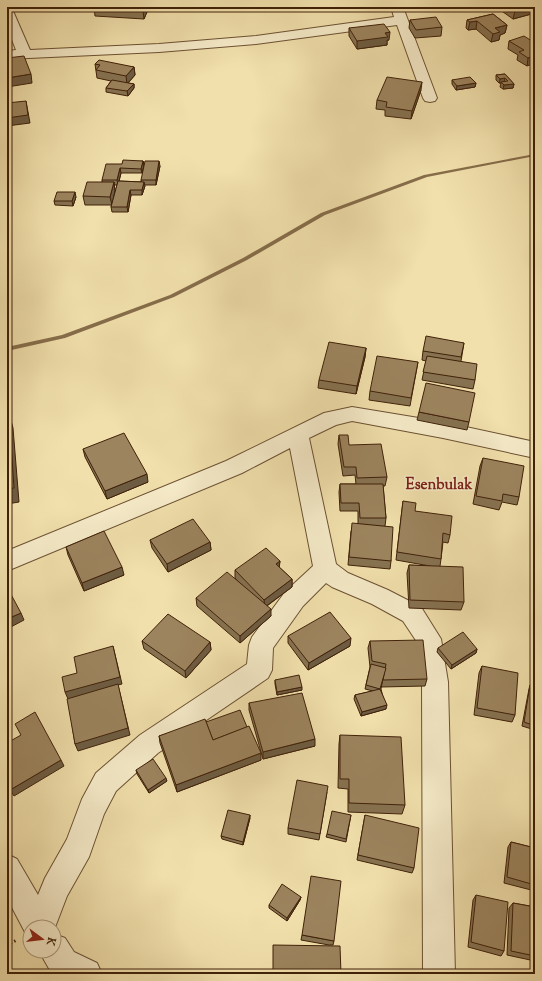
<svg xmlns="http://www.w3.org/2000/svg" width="542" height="981" font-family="'Sorts Mill Goudy',serif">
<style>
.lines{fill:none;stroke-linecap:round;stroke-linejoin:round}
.stream{fill:#866d4a;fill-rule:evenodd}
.minor-casing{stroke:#6c5132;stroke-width:2}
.path{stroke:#402109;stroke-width:3;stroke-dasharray:1.5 2.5;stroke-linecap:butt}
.minor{fill:#f6ebc9;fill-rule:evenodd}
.wall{fill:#867251;stroke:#402109}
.shaded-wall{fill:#6d5c42;stroke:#402109}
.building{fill:#9c845e;stroke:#402109}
.labels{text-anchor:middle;stroke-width:3;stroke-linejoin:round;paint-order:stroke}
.neighbourhood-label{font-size:15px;font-weight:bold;fill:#7a1f14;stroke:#f6ebc9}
</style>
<rect width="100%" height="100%" fill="#f1e0ac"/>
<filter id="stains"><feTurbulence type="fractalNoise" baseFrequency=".005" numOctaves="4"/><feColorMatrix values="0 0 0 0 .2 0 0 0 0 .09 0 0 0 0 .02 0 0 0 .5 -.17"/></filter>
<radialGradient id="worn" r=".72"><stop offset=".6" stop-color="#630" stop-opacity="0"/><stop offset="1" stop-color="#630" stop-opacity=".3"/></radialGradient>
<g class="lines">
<path class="stream" d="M 535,154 L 535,156 L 427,177 L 325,215 L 247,260 L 174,297 L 65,338 L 7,351 L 7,347 L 62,335 L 170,295 L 243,258 L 321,213 L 424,175 Z"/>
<defs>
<g id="minor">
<path d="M 7,7 L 12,8 L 13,11 L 30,50 L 159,44 L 256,36 L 394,17 L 391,7 L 403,7 L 437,98 L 435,101 L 430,102 L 425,101 L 423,98 L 397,25 L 256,44 L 159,52 L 7,59 L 7,51 L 16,50 L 7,27 Z"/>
<path d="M 352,407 L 443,422 L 535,442 L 535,458 L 443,438 L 352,421 L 336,425 L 309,438 L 336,564 L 348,573 L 388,590 L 421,607 L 441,639 L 448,682 L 455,974 L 423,974 L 422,682 L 417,642 L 403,621 L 372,604 L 332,587 L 326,583 L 303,606 L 273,648 L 272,670 L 268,678 L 158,753 L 116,791 L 104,814 L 89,857 L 67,896 L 54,930 L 54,927 L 30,927 L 30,938 L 28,938 L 7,898 L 7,854 L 17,859 L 38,895 L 45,878 L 67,839 L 82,799 L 96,773 L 140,735 L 247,664 L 249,645 L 252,637 L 285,592 L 313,566 L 290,448 L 242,473 L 7,571 L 7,551 L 226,461 L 324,413 Z"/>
<path d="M 54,934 L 65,938 L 74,952 L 97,963 L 102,974 L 52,974 L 39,951 L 54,951 Z"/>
</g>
</defs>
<use href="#minor" class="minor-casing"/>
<path class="path" d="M 7,945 L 17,940"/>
<use href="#minor" class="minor"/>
</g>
<g class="wall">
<path d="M 66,7 L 84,7 L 82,10 L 66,9 Z"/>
<path d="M 94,7 L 149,7 L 144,19 L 95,16 Z"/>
<path d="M 496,7 L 535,7 L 535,13 L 513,19 Z"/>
<path d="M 493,14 L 507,25 L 505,33 L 500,35 L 499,40 L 491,42 L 476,29 L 468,30 L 466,28 L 467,20 Z"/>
<path d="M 410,20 L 442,27 L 441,36 L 415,38 L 409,28 Z"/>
<path d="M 349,28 L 389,40 L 387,40 L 387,45 L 357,49 L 349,36 Z"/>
<path d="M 509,41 L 535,43 L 527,66 L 517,60 L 518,55 L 508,49 Z"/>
<path d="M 95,64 L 134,67 L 135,75 L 128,83 L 134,84 L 134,88 L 128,96 L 106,92 L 106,88 L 111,81 L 97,78 Z"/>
<path d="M 505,74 L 514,84 L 513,88 L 503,89 L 500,87 L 501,83 L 499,83 L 496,80 L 496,75 Z"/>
<path d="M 452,80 L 476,83 L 475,87 L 456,90 L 452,84 Z"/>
<path d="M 421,90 L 411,119 L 385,116 L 385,110 L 376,109 L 377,100 Z"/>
<path d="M 143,161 L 144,165 L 142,173 L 121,173 L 119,181 L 141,182 L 141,180 L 160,166 L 156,185 L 144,185 L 145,186 L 142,195 L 131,195 L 128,212 L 112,212 L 111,207 L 117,185 L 114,185 L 115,191 L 112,205 L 85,205 L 83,196 L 102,182 L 102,180 L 122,164 Z"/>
<path d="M 76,197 L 73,206 L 55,205 L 54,201 Z"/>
<path d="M 464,343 L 461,361 L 475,380 L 473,389 L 422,380 L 426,361 L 422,360 L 423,351 Z"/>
<path d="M 366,348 L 365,357 L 356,394 L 318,388 L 319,380 Z"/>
<path d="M 418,362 L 410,406 L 369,400 L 370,391 Z"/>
<path d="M 419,412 L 469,422 L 467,430 L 417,420 Z"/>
<path d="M 339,435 L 349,445 L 387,477 L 385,486 L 383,486 L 386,518 L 385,526 L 391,561 L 390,569 L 348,565 L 351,531 L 358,523 L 358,511 L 340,511 L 339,492 L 340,484 L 356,484 L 355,475 L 343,476 L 338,444 Z"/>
<path d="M 83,449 L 148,482 L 107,499 L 85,457 Z"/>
<path d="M 483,458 L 519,497 L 517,505 L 502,502 L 499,510 L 473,504 L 480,466 Z"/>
<path d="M 403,501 L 415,511 L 450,535 L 448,543 L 443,542 L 441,559 L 440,566 L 464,602 L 461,610 L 409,608 L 407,573 L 409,565 L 430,566 L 396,560 Z"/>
<path d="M 150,540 L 210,542 L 211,550 L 168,572 L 152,548 Z"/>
<path d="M 66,547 L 124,575 L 84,591 L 68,555 Z"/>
<path d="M 280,561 L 279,567 L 292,579 L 292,587 L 267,606 L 271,616 L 240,643 L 197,606 L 196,598 L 242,585 L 235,578 L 235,570 Z"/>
<path d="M 288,636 L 350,646 L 308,670 L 288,643 Z"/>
<path d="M 142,641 L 210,642 L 211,650 L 186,678 L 144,649 Z"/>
<path d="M 370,641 L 427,679 L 425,686 L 381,687 L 383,677 L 381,689 L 386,709 L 361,716 L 354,699 L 355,695 L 373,691 L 365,689 L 370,667 L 368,648 Z"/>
<path d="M 438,648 L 477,649 L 476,653 L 451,669 L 437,652 Z"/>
<path d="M 482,666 L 515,715 L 512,722 L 474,715 L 479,673 Z"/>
<path d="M 275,680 L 302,690 L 277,695 L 275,684 Z"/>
<path d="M 530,685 L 535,687 L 535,730 L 522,726 L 529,689 Z"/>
<path d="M 249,703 L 315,746 L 263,759 L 249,710 Z"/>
<path d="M 206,722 L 247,727 L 261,760 L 177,792 L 160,743 L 159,736 Z"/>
<path d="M 340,735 L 405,805 L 402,814 L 348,812 L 348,789 L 338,788 L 339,744 Z"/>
<path d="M 136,770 L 167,781 L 149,793 L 137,774 Z"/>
<path d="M 327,792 L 319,840 L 288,834 L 288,828 Z"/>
<path d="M 351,815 L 346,842 L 326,837 L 327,834 Z"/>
<path d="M 365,815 L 414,868 L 412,873 L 357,860 Z"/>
<path d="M 250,818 L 243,845 L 222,839 L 221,836 Z"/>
<path d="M 511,842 L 535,848 L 535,891 L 504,883 L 508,847 Z"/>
<path d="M 476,895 L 504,951 L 501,956 L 468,947 L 473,900 Z"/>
<path d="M 301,897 L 300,900 L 287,921 L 269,908 L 269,905 Z"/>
<path d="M 513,903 L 535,907 L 535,961 L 507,955 L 509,908 Z"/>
<path d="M 302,935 L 334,941 L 333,945 L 329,945 L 301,940 Z"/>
</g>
<g class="shaded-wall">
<path d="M 145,7 L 149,7 L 144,19 L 143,11 Z"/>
<path d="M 529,7 L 535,7 L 535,13 L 513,19 L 515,11 Z"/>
<path d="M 477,21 L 476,29 L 468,30 L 470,22 Z"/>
<path d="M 507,25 L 505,33 L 500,35 L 499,40 L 491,42 L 493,34 L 495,28 Z"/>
<path d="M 390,32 L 389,40 L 387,40 L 387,45 L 357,49 L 357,41 L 385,33 Z"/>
<path d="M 535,55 L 535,63 L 527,66 L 528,58 Z"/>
<path d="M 134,67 L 135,75 L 127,84 L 126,76 Z"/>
<path d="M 31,74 L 32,83 L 7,87 L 7,78 Z"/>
<path d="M 505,78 L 504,82 L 499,83 L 500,79 Z"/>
<path d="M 422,82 L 421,90 L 411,119 L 412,111 Z"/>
<path d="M 476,83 L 475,87 L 456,90 L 457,86 Z"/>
<path d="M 134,84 L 134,88 L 128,96 L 127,91 Z"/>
<path d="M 514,84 L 513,88 L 503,89 L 504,85 Z"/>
<path d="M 26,101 L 30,123 L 7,126 L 7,118 Z"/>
<path d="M 143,161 L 144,165 L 142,173 L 141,169 Z"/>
<path d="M 159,161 L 160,166 L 156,185 L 156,180 Z"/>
<path d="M 120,168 L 121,173 L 118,185 L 117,180 Z"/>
<path d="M 114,182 L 115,191 L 112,205 L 110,197 Z"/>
<path d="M 144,182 L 145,186 L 142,195 L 142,190 Z"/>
<path d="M 130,190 L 131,195 L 128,212 L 127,207 Z"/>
<path d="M 75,192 L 76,197 L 73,206 L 72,201 Z"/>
<path d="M 366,348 L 365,357 L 356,394 L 357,386 Z"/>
<path d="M 9,413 L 13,428 L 19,502 L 7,504 Z"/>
<path d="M 147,474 L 148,482 L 107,499 L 105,491 Z"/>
<path d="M 210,542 L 211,550 L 168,572 L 167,564 Z"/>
<path d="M 280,561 L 279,569 L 276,564 Z"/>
<path d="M 122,567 L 124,575 L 84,591 L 82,583 Z"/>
<path d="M 292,579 L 292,587 L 265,607 L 264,600 Z"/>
<path d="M 271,609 L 271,616 L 240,643 L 240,636 Z"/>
<path d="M 21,613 L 24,620 L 7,629 L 7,619 Z"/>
<path d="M 351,638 L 350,646 L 308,670 L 309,663 Z"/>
<path d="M 210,642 L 211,650 L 186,678 L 185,671 Z"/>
<path d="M 113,646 L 122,684 L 118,685 L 130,735 L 78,751 L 75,744 L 68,699 L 65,692 Z"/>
<path d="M 477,649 L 476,653 L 451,669 L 452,665 Z"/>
<path d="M 302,687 L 302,690 L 277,695 L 277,692 Z"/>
<path d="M 387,705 L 386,709 L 361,716 L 362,712 Z"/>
<path d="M 315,739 L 315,746 L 263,759 L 263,752 Z"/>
<path d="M 261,753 L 261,760 L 177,792 L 176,785 Z"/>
<path d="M 61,760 L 64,766 L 14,796 L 10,790 Z"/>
<path d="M 166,778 L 167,781 L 149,793 L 148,790 Z"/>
<path d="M 250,815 L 250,818 L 243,845 L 243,842 Z"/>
<path d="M 301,897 L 300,900 L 287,921 L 287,918 Z"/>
</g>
<g class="building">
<path d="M 94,7 L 145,7 L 143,11 L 94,8 Z"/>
<path d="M 509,7 L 529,7 L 515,11 Z"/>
<path d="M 493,14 L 507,25 L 495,28 L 500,32 L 493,34 L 477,21 L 470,22 L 467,20 Z"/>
<path d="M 436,17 L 442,27 L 416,30 L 410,20 Z"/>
<path d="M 384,24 L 390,32 L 385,33 L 388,37 L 357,41 L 349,28 Z"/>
<path d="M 524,36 L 535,43 L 535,55 L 528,58 L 519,52 L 524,50 L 509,41 Z"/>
<path d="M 24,56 L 31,74 L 7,78 L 7,58 Z"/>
<path d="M 99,60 L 134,67 L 126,76 L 96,70 L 100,65 L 95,64 Z"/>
<path d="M 505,74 L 514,84 L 504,85 L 501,82 L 508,81 L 505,78 L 500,79 L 496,75 Z"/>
<path d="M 387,77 L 422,82 L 412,111 L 386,107 L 387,102 L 377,100 Z"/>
<path d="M 470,77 L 476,83 L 457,86 L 452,80 Z"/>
<path d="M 112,80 L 134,84 L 127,91 L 106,88 Z"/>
<path d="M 26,101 L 28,115 L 7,118 L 7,103 Z"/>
<path d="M 123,160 L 143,161 L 141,169 L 120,168 L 117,180 L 102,180 L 106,164 L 122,164 Z"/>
<path d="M 145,161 L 159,161 L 156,180 L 141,180 Z"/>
<path d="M 118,181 L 144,182 L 142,190 L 130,190 L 127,207 L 111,207 Z"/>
<path d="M 87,182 L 114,182 L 110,197 L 83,196 Z"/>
<path d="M 57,192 L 75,192 L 72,201 L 54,201 Z"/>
<path d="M 426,336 L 464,343 L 461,357 L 423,351 Z"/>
<path d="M 329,342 L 366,348 L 357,386 L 319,380 Z"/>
<path d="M 377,356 L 418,362 L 411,398 L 370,391 Z"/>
<path d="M 427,356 L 477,364 L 475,380 L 423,372 Z"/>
<path d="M 426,383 L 475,393 L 469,422 L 419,412 Z"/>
<path d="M 7,413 L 9,413 L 14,488 L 7,489 Z"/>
<path d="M 124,433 L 147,474 L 105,491 L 83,449 Z"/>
<path d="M 339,435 L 348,435 L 349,445 L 381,444 L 387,477 L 357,478 L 356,467 L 344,467 Z"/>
<path d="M 483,458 L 524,466 L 519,497 L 503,494 L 502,501 L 476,496 Z"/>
<path d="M 340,484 L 383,484 L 386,518 L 360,518 L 359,503 L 341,503 Z"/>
<path d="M 403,501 L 416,503 L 415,511 L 452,516 L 450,535 L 443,533 L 441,559 L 397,552 Z"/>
<path d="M 193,519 L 210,542 L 167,564 L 150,540 Z"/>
<path d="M 352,523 L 393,527 L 391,561 L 349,557 Z"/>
<path d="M 104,531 L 122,567 L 82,583 L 66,547 Z"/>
<path d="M 266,548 L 280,561 L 276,564 L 292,579 L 264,600 L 235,570 Z"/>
<path d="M 409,565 L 463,567 L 464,602 L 410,600 Z"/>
<path d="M 227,572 L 271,609 L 240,636 L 196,598 Z"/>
<path d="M 7,587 L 21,613 L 7,619 Z"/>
<path d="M 330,612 L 351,638 L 309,663 L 288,636 Z"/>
<path d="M 168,614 L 210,642 L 185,671 L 142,641 Z"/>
<path d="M 463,632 L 477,649 L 452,665 L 438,648 Z"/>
<path d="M 423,640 L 427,679 L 383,680 L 386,664 L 372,661 L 370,641 Z"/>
<path d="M 113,646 L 120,677 L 65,692 L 62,677 L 77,673 L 74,657 Z"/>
<path d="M 371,664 L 386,668 L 380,689 L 387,705 L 362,712 L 355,695 L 380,689 L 366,685 Z"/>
<path d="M 482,666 L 518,673 L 515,715 L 477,708 Z"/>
<path d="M 299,675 L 302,687 L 277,692 L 275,680 Z"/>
<path d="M 118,684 L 128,728 L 75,744 L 67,699 Z"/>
<path d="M 530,685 L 535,687 L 535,726 L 524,722 Z"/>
<path d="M 302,693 L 315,739 L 263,752 L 249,703 Z"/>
<path d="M 240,710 L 247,727 L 213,740 L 206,722 Z"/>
<path d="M 35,712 L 61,760 L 10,790 L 7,784 L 7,743 L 21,735 L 15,724 Z"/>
<path d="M 205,719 L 213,740 L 249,726 L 261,753 L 176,785 L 159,736 Z"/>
<path d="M 340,735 L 401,737 L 405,805 L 349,803 L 349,779 L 340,779 Z"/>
<path d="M 153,759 L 166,778 L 148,790 L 136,770 Z"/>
<path d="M 297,780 L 328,786 L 320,834 L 288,828 Z"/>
<path d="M 228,810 L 250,815 L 243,842 L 221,836 Z"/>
<path d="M 332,811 L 351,815 L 346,839 L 327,834 Z"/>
<path d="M 365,815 L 419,828 L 414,868 L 358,855 Z"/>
<path d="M 511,842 L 535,848 L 535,885 L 507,877 Z"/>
<path d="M 311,876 L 341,881 L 334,941 L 302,935 Z"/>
<path d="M 282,884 L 301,897 L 287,918 L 269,905 Z"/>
<path d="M 476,895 L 508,902 L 504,951 L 471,942 Z"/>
<path d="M 513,903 L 535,907 L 535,956 L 511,951 Z"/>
<path d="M 273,945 L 340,946 L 341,974 L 273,974 Z"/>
</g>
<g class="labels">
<g class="neighbourhood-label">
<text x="439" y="489">Esenbulak</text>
</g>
</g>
<rect width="542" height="981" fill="none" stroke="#f1e0ac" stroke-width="24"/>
<rect x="8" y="8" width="526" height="965" fill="none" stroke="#402109" stroke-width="2"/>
<rect x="12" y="12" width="518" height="957" fill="none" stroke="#402109"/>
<g transform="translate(42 939) rotate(105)"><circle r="19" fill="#f6ebc9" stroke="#ad9a7c"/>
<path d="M0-3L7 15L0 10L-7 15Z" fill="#8f2418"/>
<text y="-6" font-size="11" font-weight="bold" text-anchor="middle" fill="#402109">K</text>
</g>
<rect width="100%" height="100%" filter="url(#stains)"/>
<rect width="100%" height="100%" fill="url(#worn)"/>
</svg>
